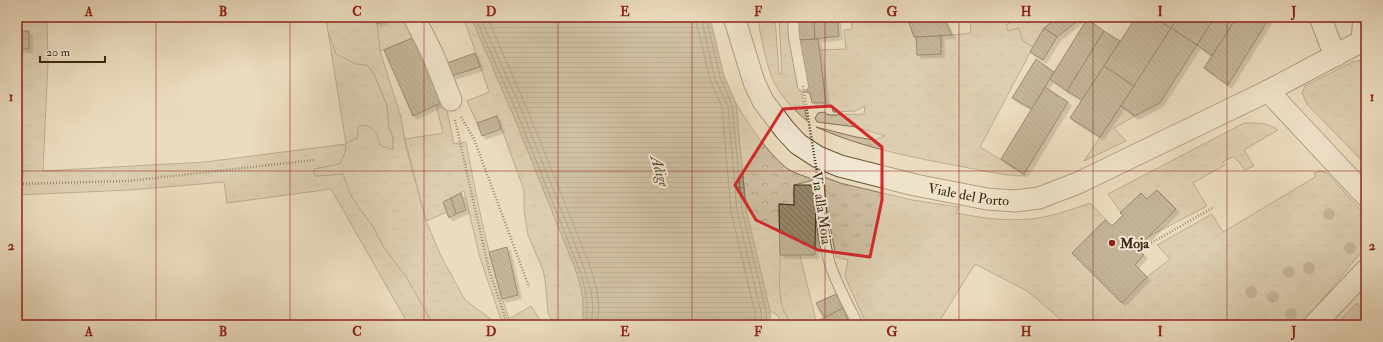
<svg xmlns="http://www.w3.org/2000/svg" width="1383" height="342" font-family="'IM FELL Double Pica',serif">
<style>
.grass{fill:url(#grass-tufts);stroke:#847259}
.forest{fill:url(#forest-crowns);stroke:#847259}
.water{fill:url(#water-rules);stroke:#806f56}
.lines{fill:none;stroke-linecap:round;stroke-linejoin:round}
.shore{stroke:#74644a;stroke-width:1}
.building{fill:url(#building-back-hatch);stroke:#3a2811;filter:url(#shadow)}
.service-casing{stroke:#66553c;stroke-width:12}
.minor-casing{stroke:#66553c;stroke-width:23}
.path{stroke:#3a2811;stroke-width:2.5;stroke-dasharray:1 2;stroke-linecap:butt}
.service{stroke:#f2e8d5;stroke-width:10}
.minor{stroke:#f2e8d5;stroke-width:21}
.path-bridge{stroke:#3a2811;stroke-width:2.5;stroke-dasharray:1 2;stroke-linecap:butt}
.tree{fill:#9e8d73}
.marked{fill:none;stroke:#d62828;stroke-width:3;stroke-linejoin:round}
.grid{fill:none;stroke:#8f2418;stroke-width:1;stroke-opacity:0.55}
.poi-dot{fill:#8f2418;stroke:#f2e8d5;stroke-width:1.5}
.labels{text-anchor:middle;stroke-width:4;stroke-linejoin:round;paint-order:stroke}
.street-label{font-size:14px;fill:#3a2811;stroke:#f2e8d5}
.poi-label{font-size:14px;font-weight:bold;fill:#3a2811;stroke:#f2e8d5;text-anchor:start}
.water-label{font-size:15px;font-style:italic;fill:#5d4c34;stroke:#f2e8d5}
.neatline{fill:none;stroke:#8f2418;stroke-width:1.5}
.grid-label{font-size:13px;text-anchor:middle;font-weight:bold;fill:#8f2418}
</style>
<defs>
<pattern id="grass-tufts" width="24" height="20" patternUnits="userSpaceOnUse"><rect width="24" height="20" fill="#cdbda1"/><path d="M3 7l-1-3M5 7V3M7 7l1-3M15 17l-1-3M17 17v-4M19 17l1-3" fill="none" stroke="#b1a28a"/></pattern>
<pattern id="forest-crowns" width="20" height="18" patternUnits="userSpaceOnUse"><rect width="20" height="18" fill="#cdbda1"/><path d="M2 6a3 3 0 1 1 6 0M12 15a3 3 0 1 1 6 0" fill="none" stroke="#b1a28a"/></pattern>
<pattern id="water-rules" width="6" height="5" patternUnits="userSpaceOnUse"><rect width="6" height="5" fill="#af9f84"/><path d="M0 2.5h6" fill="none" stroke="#8f826b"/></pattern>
<pattern id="building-back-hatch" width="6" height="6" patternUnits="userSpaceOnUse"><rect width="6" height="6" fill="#96866b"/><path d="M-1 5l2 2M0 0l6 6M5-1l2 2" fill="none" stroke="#7b6e57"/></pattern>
<filter id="shadow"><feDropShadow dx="3.5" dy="3.5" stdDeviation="0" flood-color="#0004"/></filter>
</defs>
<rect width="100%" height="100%" fill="#ebdcbf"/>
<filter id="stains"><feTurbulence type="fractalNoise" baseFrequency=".005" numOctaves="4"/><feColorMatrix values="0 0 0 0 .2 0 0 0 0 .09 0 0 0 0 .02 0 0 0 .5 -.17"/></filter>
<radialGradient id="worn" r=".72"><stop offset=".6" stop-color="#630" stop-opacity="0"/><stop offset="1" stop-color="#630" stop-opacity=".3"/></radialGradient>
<g class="grass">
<path d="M 21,17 L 47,17 L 48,62 L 43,171 L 205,162 L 346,144 L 328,31 L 331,40 L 356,64 L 367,64 L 374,74 L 387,105 L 389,127 L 393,137 L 393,151 L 380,145 C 376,131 373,125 358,126 L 358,137 L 346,144 L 345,153 L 340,165 L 315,169 L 315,176 L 343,174 L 350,193 L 359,208 L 372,225 L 385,249 L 407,278 L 429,317 L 432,325 L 407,325 L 407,322 L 331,189 L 227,203 L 224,182 L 130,190 L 17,195 L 17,176 L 23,176 L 22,121 L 17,99 L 17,31 L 20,31 Z"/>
<path d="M 389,17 L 403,17 L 415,37 L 380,51 L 377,24 Z"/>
<path d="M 461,17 L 471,17 L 514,117 L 575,268 C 582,290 585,301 582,325 L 553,325 L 548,312 L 545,280 L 543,270 L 528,235 L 524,210 L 524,190 L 497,116 L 477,123 L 467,101 L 489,92 L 467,27 Z"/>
<path d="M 757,17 L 775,17 L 779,74 L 782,74 L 779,17 L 789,17 L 790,33 L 807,121 C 792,108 778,94 771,75 C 765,59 761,34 757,17 Z"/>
<path d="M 851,17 L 907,17 L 914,37 L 916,37 L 917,55 L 941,54 L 941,36 L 971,33 L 970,19 L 979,17 L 1016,17 L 1017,20 L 1013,21 L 1008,30 L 1019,27 L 1023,40 L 1033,47 L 980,147 L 1024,174 L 1025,176 C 1004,176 985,171 964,167 C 915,158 862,148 816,127 L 856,137 L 874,140 L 885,136 L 856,127 L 817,122 L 815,118 L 818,113 L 825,112 L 826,114 L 831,115 L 864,114 L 865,106 L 856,111 L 833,112 L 832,105 L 827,105 L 826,103 L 819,50 L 846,49 L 844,30 L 852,29 Z"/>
<path d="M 1366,60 L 1366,165 L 1307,104 L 1302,93 L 1305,86 L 1354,61 Z"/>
<path d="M 445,101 L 454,144 L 466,142 C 477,201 489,261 509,319 L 531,306 L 543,325 L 503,325 L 480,258 L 464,191 L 443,202 L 447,212 L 426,221 L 405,139 L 443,133 L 436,105 Z"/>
<path d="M 1121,106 L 1135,116 L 1114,128 L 1126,141 L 1084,161 Z"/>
<path d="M 1244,123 C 1256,123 1268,122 1278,130 L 1244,150 L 1254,166 L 1245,170 L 1234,156 L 1223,162 L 1225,165 L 1193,183 L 1207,206 L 1146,238 L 1137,248 L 1144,255 L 1135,265 L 1147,277 L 1170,259 L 1157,245 L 1212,214 L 1223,232 L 1315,177 L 1314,173 L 1320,171 L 1327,173 L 1366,216 L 1366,246 L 1302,325 L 1067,325 L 1043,304 L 1027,291 L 975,264 L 937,325 L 873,325 L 872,322 L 865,320 L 863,317 L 846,279 L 845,274 L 848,260 L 836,257 L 826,205 L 824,177 L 840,183 L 912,200 L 959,207 L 956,213 C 986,219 1019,223 1048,216 C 1062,213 1076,208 1090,203 L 1112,226 L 1123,215 L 1108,194 Z"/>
<path d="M 780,255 L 800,255 L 816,321 L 809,325 L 793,325 C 775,306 779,280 780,255 Z"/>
<path d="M 1357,303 L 1366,314 L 1355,325 L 1335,325 Z"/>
</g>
<g class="forest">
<path d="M 325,17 L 373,17 L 377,24 L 380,51 L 401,117 L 406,147 L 426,221 L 441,256 L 465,300 L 493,321 L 494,325 L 432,325 L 429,317 L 407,278 L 385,249 L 372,225 L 359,208 L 350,193 L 343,174 L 315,176 L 314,169 L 340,164 L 345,153 L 346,144 L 358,137 L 358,126 C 374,125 376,130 380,145 L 393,150 L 393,137 L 389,127 L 387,105 L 374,74 L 367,65 L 356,64 L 336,54 L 328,31 Z"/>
<path d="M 1028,17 L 1058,17 L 1044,28 L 1033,47 L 1022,40 L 1019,28 L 1008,31 L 1006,25 L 1013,21 Z"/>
<path d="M 736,103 C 747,123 770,156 788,169 C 795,174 806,176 814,180 L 794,185 L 794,205 L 779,204 C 779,221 780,238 780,254 C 781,279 774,305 793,325 L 784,325 L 776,314 L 770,311 L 746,209 Z"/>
</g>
<path class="water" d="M 471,17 L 710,17 L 724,76 L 736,103 L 746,209 L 770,311 L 771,325 L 582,325 C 585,301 582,290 575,268 L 514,117 Z"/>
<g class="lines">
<g class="shore">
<path d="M 475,17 L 518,115 L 578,266 C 586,289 589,301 586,325"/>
<path d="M 480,17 L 523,113 L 583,265 L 591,291 L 593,308 L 591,325"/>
<path d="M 487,17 L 528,111 L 589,263 L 597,290 L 599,308 L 597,325"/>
<path d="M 695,17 L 710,80 L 722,107 L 731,212 L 755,313 L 756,325"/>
<path d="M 701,17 L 715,79 L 728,106 L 737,211 L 761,312 L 762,325"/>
<path d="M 706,17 L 720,77 L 732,105 L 742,210 L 766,311 L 767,325"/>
</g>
</g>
<g class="building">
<path d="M 373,17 L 389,17 L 377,24 Z"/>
<path d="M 797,17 L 814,17 L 815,39 L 798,40 Z"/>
<path d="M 814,17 L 837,17 L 839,36 L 815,39 Z"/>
<path d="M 907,17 L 939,17 L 940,20 L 944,19 L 952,35 L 914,37 Z"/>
<path d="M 1058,17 L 1066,17 L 1075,23 L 1057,37 L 1044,28 Z"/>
<path d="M 1066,17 L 1080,17 L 1075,23 Z"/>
<path d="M 1136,17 L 1153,17 L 1171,28 L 1134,86 L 1104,66 Z"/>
<path d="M 1153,17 L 1178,17 L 1171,28 Z"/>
<path d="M 1178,17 L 1215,17 L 1197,45 L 1171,28 Z"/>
<path d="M 1215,17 L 1237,17 L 1212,56 L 1197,45 Z"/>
<path d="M 1237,17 L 1270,17 L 1228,85 L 1204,68 Z"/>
<path d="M 1087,19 L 1104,31 L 1067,91 L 1050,79 Z"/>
<path d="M 1044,28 L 1057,37 L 1043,60 L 1030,52 Z"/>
<path d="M 1171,28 L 1197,45 L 1160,103 L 1135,116 L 1121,106 Z"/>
<rect x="17" y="31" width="12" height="18"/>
<path d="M 1104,31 L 1120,41 L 1082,100 L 1067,91 Z"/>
<path d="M 941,36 L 941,54 L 917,55 L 916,37 Z"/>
<path d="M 415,37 L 445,101 L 413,116 L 384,50 Z"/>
<path d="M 818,39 L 826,103 L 812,103 L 810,93 L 806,92 L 798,40 Z"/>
<path d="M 475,53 L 480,67 L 451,76 L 447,63 Z"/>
<path d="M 1036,59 L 1054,72 L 1032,109 L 1012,98 Z"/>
<path d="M 1104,66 L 1134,86 L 1100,137 L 1070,118 Z"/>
<path d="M 1045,87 L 1068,102 L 1024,174 L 1001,159 Z"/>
<path d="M 497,116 L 501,129 L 482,136 L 477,123 Z"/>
<path d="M 794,185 L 816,185 L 815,255 L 780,255 L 779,204 L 794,205 Z"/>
<path d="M 1157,190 L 1176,209 L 1137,248 L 1144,255 L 1135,265 L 1147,277 L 1122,303 L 1072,253 L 1105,220 L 1112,226 L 1123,215 L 1120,213 L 1141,193 L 1147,199 Z"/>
<path d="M 461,193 L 466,210 L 456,214 L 451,198 Z"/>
<path d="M 451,198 L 456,214 L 449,218 L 443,202 Z"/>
<path d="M 507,247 L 518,295 L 502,299 L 489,252 Z"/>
<path d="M 836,294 L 843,308 L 824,318 L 816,303 Z"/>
<path d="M 843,308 L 850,325 L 809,325 L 824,318 Z"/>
<path d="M 1366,314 L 1366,325 L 1355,325 Z"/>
</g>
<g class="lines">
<defs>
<g id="service">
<path d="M 793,17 L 794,37 L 803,86"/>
<path d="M 818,179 C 821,207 822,237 830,264 C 837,285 848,305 858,325"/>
</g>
<g id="minor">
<path d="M 414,17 L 433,55 L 451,100"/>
<path id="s1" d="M 734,17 L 754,82 L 763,101 L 785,130 L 798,144 L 818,157 L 840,166 L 915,185 L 987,199 L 1015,201 L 1039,198 L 1078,183 L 1268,91 L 1366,39"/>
<path d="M 1320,17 L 1335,56"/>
<path d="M 1362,40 L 1364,17"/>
<path d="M 1268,91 L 1366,196"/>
<path d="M 1314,325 L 1366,270"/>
</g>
</defs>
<use href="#service" class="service-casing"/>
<use href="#minor" class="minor-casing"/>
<g class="path">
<path d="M 461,117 L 474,139 L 529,287"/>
<path d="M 455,120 L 489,270 L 508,325"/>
<path d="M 17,184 L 128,181 L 314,160"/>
<path d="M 1146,246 L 1214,207"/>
</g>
<use href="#service" class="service"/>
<use href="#minor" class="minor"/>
<path class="path-bridge" d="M 803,86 L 818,179"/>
</g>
<g class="tree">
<circle cx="1329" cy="214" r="6"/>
<circle cx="1350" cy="248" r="6"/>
<circle cx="1309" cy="268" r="6"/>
<circle cx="1289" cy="272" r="6"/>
<circle cx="1251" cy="292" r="6"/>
<circle cx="1273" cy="297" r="6"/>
<circle cx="1291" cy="314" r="6"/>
</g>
<path d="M0 0H1383V342H0ZM 831,106 L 882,147 L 882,200 L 870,257 L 818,250 L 756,220 L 735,185 L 783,109 Z" fill="#ebdcbf" fill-opacity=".55" fill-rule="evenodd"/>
<path class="marked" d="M 831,106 L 882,147 L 882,200 L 870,257 L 818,250 L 756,220 L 735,185 L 783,109 Z"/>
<path class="grid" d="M 156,17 L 156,325M 290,17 L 290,325M 424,17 L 424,325M 558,17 L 558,325M 692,17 L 692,325M 825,17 L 825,325M 959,17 L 959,325M 1093,17 L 1093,325M 1227,17 L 1227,325M 17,171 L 1366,171"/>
<circle class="poi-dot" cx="1112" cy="243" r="4"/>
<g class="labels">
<g class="street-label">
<text dy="5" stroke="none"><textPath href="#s1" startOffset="324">Viale del Porto</textPath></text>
<text transform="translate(822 208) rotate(82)" y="5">Via alla Moia</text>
</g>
<g class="poi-label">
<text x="1120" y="248">Moja</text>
</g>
<g class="water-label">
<text transform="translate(660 171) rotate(73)" y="5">Adige</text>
</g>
</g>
<rect width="1383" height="342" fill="none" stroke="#ebdcbf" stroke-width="44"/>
<path d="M40 56v6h65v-6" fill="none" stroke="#3a2811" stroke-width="2"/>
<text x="46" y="56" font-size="12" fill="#3a2811" stroke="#f2e8d5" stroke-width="3" paint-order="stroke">20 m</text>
<rect x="22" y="22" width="1339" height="298" class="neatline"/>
<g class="grid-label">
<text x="89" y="16">A</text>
<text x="223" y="16">B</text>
<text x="357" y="16">C</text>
<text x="491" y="16">D</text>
<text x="625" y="16">E</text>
<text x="758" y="16">F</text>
<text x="892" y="16">G</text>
<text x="1026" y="16">H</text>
<text x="1160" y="16">I</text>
<text x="1294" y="16">J</text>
<text x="11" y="101">1</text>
<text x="1372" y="101">1</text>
<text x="11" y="250">2</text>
<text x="1372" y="250">2</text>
<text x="89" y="336">A</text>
<text x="223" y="336">B</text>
<text x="357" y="336">C</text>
<text x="491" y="336">D</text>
<text x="625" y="336">E</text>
<text x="758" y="336">F</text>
<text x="892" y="336">G</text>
<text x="1026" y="336">H</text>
<text x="1160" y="336">I</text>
<text x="1294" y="336">J</text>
</g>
<rect width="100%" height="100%" filter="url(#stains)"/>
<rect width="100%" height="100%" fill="url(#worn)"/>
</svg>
